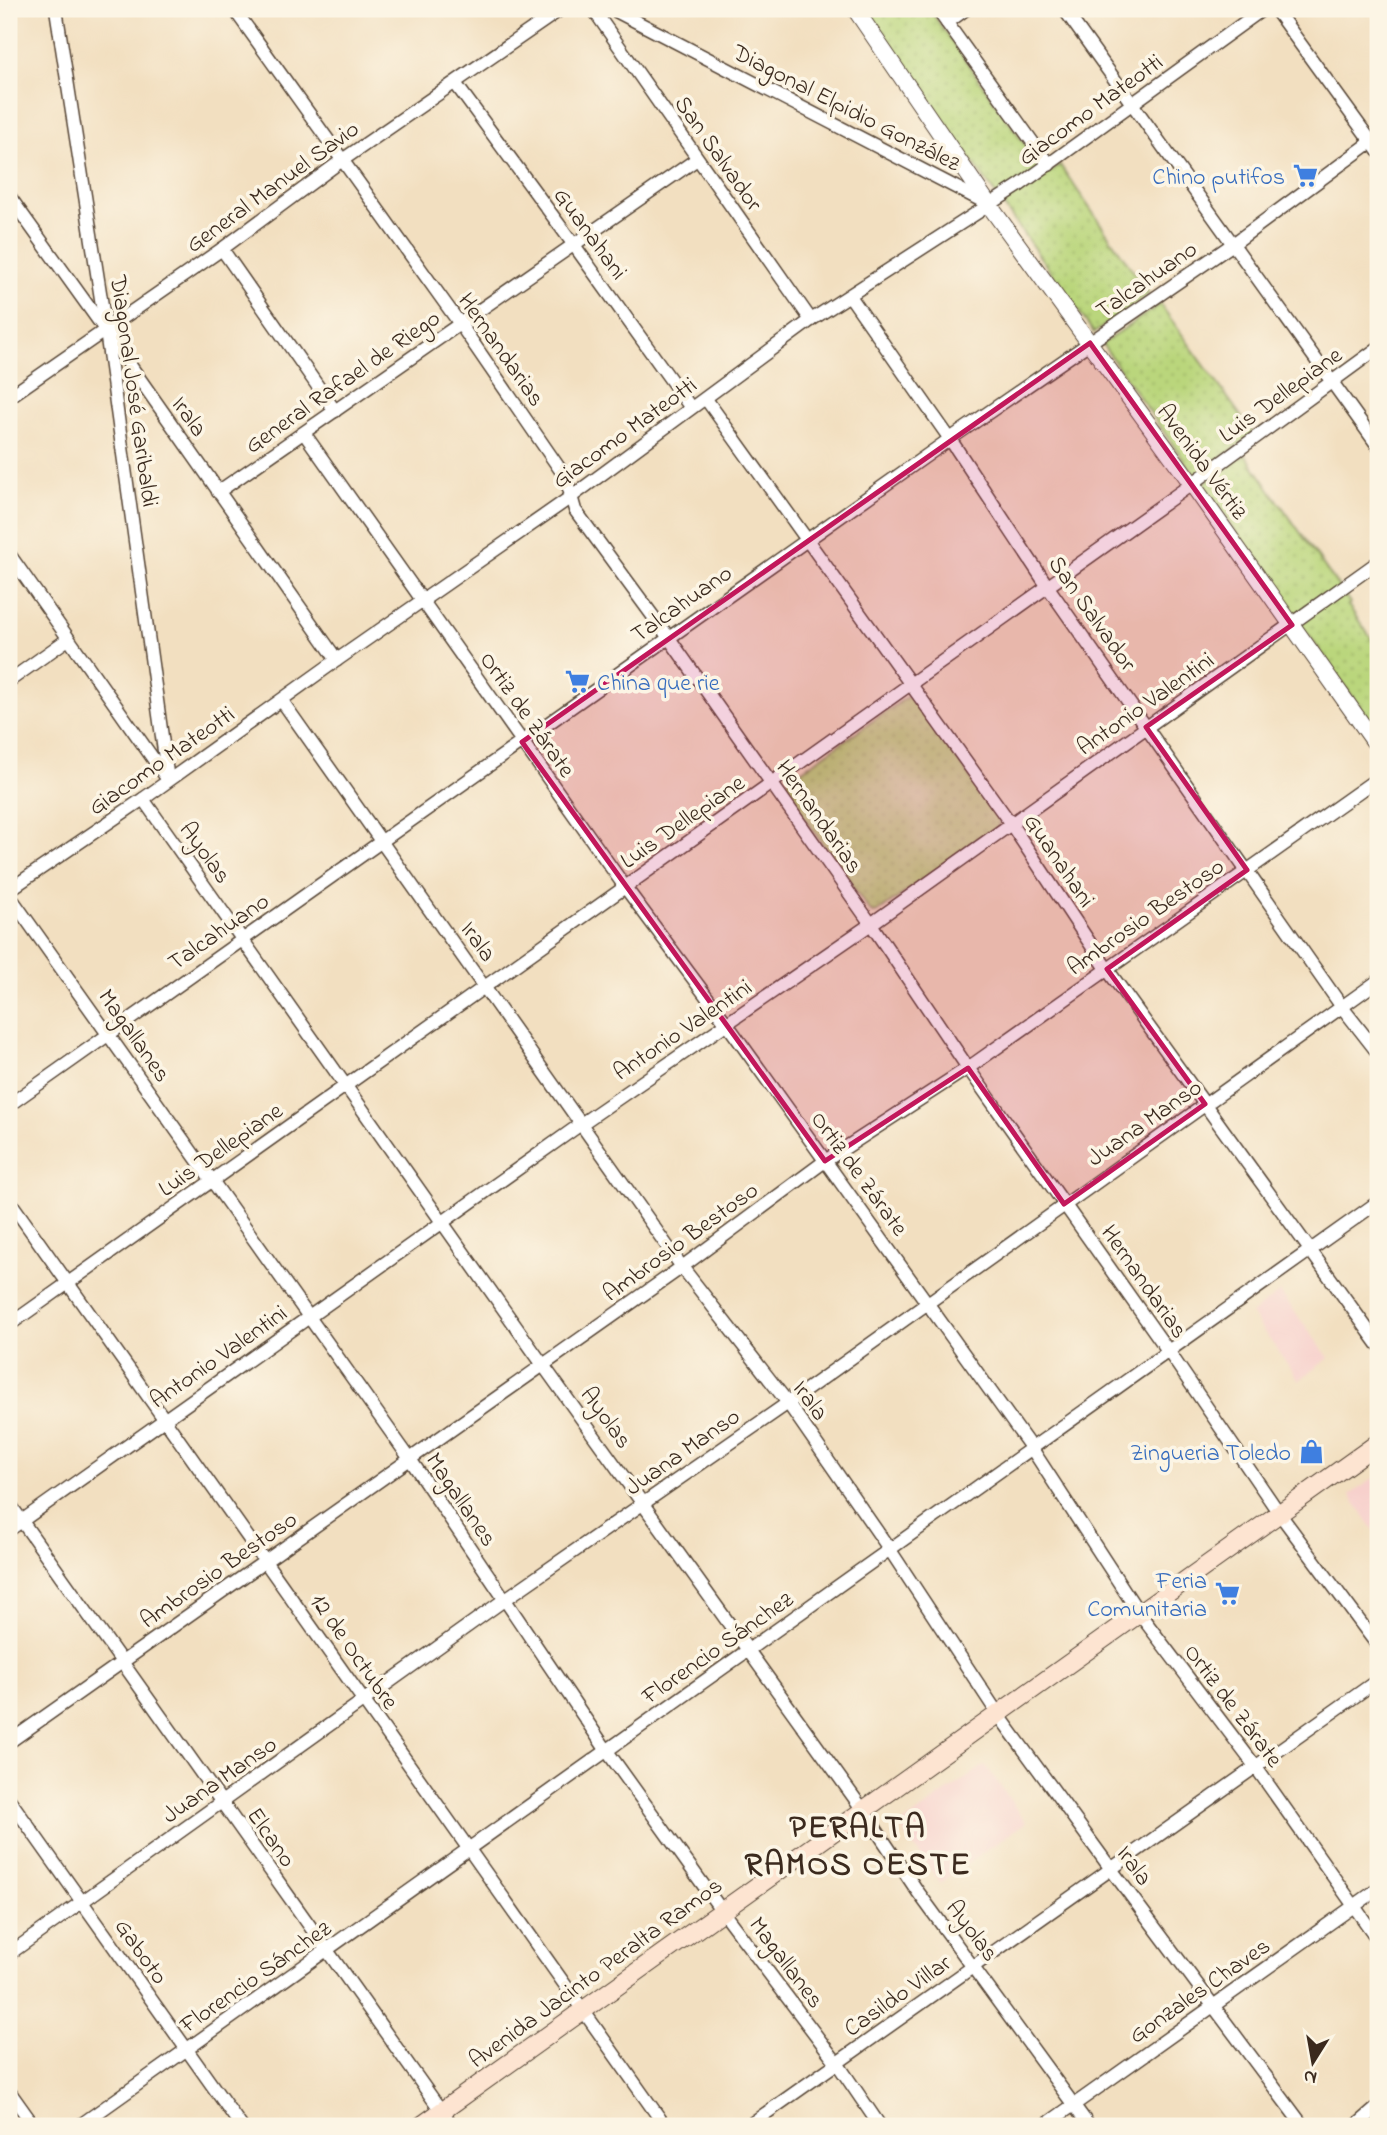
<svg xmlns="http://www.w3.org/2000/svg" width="1387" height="2135" font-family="'Indie Flower',sans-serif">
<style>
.built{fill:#f7d0cc}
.park{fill:url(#park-dots);stroke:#7a804d;stroke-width:2}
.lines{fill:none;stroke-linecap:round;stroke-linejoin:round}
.minor-casing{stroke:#564536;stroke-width:15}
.tertiary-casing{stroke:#564536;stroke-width:18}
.secondary-casing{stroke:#564536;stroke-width:20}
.minor{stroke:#fff;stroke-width:12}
.tertiary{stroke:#fff;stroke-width:16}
.secondary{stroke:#fde4d1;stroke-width:18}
.marked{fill:#c2185b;fill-opacity:0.2;stroke:#c2185b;stroke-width:5;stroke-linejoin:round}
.labels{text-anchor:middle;stroke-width:7;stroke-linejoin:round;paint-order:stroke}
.street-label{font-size:24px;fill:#3b2a1e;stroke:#fcf5e5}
.shop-label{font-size:24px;fill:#366cbe;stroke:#fcf5e5;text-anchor:end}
.district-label{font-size:32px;font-weight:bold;letter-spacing:2px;fill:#3b2a1e;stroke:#fcf5e5}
</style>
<defs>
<pattern id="park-dots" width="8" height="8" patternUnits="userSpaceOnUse" patternTransform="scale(1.75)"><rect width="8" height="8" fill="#bad67c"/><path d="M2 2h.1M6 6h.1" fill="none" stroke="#a1b86b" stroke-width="1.8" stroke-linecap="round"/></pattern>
</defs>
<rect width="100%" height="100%" fill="#fcf5e5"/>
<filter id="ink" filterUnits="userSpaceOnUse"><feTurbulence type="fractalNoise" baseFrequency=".0143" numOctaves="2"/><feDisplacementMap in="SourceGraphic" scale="14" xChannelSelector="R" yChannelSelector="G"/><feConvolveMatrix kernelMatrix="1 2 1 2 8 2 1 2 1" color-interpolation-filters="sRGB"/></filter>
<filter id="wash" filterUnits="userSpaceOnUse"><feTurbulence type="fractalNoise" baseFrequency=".00686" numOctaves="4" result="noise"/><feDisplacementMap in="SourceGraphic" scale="28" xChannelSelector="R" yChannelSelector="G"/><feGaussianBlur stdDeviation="1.57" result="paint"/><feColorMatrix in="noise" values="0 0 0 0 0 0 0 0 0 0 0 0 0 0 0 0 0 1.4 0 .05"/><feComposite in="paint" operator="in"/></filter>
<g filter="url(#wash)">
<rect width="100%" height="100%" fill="#f2dfc0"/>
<g class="built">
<path d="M 1280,1292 L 1329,1358 L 1299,1380 L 1251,1314 Z"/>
<path d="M 1378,1475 L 1378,1536 L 1350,1495 Z"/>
<path d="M 985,1765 L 1026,1822 L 940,1883 L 899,1826 Z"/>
</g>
<g class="park">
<path d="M 864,9 L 929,9 L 1046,174 L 1060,165 L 1149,294 L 1094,333 Z"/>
<path d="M 1160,304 L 1254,434 L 1195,476 L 1102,344 Z"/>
<path d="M 1245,454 L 1350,603 L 1348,605 L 1378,648 L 1378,733 L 1202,484 Z"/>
<path d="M 907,697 L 912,697 L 916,699 L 999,819 L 998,827 L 878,912 L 873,913 L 869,910 L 786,792 L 785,786 L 788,780 Z"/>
</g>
</g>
<g filter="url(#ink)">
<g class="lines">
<defs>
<g id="minor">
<path d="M 56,9 L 106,331 L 168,780"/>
<path d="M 234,9 L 460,324 L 566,478 L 575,510 L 669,638 L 871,924 L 968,1068 L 1169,1352 L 1279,1513 L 1378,1646"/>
<path d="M 593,9 L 811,320"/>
<path d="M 612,9 L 988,204"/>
<path d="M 937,9 L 1049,165"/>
<path d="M 1064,9 L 1378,446"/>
<path d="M 1275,9 L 1378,151"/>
<path d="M 947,23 L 966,9"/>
<path d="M 455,83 L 574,245 L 691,408"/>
<path d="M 9,196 L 106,331 L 337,660"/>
<path d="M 222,249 L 335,411"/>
<path d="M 850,296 L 950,439 L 1048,587 L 1342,1007 L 1378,1053"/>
<path d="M 9,397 L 222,249 L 341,161 L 561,9"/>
<path d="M 706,399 L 1011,824 L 1107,969 L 1378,1344"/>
<path d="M 304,433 L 625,887 L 727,1024 L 1032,1449 L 1139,1613 L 1255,1766 L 1378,1940"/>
<path d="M 218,492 L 697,159"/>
<path d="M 9,554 L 166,777"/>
<path d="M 9,681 L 68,639"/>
<path d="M 282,701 L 682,1267 L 788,1403 L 890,1550 L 998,1714 L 1111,1869 L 1303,2126"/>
<path d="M 143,799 L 543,1365 L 863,1810 L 918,1892 L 1089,2126"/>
<path d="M 9,890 L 143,799 L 337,660 L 571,497 L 811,320 L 1020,185 L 1263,9"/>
<path d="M 9,895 L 410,1459 L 607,1751 L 722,1911 L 837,2063 L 880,2126"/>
<path d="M 9,1105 L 950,439 L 1233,244 L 1378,137"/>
<path d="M 9,1200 L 665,2126"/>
<path d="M 9,1325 L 1189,486 L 1378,348"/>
<path d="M 9,1503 L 452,2126"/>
<path d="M 9,1530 L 581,1124 L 871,924 L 1378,562"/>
<path d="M 9,1742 L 682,1267 L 825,1161 L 968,1068 L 1378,778"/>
<path d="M 9,1799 L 241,2126"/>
<path d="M 9,1954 L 504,1600 L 788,1403 L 1378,981"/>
<path d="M 9,2091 L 34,2126"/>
<path d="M 79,2126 L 1378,1202"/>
<path d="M 748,2126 L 1378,1680"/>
<path d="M 1044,2126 L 1378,1889"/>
<path d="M 1356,2126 L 1378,2107"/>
</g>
<path id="tertiary" d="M 855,9 L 989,205 L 1192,484 L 1378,747"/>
<path id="secondary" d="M 421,2126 L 1378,1443"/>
</defs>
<use href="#minor" class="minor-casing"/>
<use href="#tertiary" class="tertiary-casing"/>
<use href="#secondary" class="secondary-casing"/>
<use href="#minor" class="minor"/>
<use href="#tertiary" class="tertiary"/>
<use href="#secondary" class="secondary"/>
</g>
</g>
<path class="marked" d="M 1090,343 L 1292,625 L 1146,727 L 1247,870 L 1107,969 L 1205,1104 L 1064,1204 L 968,1068 L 825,1161 L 522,742 Z"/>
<defs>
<symbol id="supermarket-bare" viewBox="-9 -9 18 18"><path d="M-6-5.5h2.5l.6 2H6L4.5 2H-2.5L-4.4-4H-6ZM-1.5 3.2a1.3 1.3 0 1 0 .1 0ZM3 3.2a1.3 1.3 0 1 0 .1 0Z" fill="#3f7fe0" stroke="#fcf5e5" stroke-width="2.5" paint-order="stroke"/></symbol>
<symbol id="shop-bare" viewBox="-9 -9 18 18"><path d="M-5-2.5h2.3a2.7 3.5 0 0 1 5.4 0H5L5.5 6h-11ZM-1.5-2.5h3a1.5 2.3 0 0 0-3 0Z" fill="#3f7fe0" stroke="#fcf5e5" stroke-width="2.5" paint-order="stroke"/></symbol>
</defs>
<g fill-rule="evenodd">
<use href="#supermarket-bare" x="1288" y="158" width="35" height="35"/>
<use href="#supermarket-bare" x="560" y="664" width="35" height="35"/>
<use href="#shop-bare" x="1294" y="1434" width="35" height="35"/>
<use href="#supermarket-bare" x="1210" y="1576" width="35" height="35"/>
</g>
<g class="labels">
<g class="street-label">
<text transform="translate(847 107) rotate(27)" y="8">Diagonal Elpidio González</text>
<text transform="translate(1090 109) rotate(-36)" y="8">Giacomo Mateotti</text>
<text transform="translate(719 153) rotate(55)" y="8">San Salvador</text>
<text transform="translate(272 186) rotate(-36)" y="8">General Manuel Savio</text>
<text transform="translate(591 233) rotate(54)" y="8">Guanahani</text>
<text transform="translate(1146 279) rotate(-35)" y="8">Talcahuano</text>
<text transform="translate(502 349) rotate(55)" y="8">Hernandarias</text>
<text transform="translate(342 381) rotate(-35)" y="8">General Rafael de Riego</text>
<text transform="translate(135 391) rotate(82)" y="8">Diagonal José Garibaldi</text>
<text transform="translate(1280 394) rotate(-36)" y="8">Luis Dellepiane</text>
<text transform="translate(190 416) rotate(55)" y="8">Irala</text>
<text transform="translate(624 432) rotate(-36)" y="8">Giacomo Mateotti</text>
<text transform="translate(1203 461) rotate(54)" y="8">Avenida Vértiz</text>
<text transform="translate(681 603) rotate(-35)" y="8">Talcahuano</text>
<text transform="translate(1093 613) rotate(55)" y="8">San Salvador</text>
<text transform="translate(1145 703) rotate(-35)" y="8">Antonio Valentini</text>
<text transform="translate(528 714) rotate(55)" y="8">Ortiz de Zárate</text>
<text transform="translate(161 760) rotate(-35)" y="8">Giacomo Mateotti</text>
<text transform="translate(820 816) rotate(55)" y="8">Hernandarias</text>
<text transform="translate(682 821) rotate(-35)" y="8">Luis Dellepiane</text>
<text transform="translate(206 852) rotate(54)" y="8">Ayolas</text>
<text transform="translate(1060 860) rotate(56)" y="8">Guanahani</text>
<text transform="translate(1145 916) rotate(-35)" y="8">Ambrosio Bestoso</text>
<text transform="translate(218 931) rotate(-35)" y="8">Talcahuano</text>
<text transform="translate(479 941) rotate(55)" y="8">Irala</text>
<text transform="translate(682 1029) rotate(-34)" y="8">Antonio Valentini</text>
<text transform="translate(135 1035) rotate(55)" y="8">Magallanes</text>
<text transform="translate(1144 1122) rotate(-35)" y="8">Juana Manso</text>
<text transform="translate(220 1149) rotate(-35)" y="8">Luis Dellepiane</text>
<text transform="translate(860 1173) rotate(54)" y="8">Ortiz de Zárate</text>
<text transform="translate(680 1241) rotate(-36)" y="8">Ambrosio Bestoso</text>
<text transform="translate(1145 1281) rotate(55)" y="8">Hernandarias</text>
<text transform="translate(218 1356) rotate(-35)" y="8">Antonio Valentini</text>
<text transform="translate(811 1400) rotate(54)" y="8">Irala</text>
<text transform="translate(607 1417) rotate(54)" y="8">Ayolas</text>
<text transform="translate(682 1451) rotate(-35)" y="8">Juana Manso</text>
<text transform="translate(462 1499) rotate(56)" y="8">Magallanes</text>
<text transform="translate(218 1569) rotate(-35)" y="8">Ambrosio Bestoso</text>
<text transform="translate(717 1647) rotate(-35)" y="8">Florencio Sánchez</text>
<text transform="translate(355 1651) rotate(55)" y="8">12 de Octubre</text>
<text transform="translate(1234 1705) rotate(53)" y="8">Ortiz de Zárate</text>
<text transform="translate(219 1779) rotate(-35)" y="8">Juana Manso</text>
<text transform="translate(272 1837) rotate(55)" y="8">Elcano</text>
<text transform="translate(1135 1865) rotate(54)" y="8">Irala</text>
<text transform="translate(973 1930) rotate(53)" y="8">Ayolas</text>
<text transform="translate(142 1951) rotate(55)" y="8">Gaboto</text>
<text transform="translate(787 1962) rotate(53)" y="8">Magallanes</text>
<text transform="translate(595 1972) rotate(-36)" y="8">Avenida Jacinto Peralta Ramos</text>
<text transform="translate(255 1976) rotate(-35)" y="8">Florencio Sánchez</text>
<text transform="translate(1199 1990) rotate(-35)" y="8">Gonzales Chaves</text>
<text transform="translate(897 1995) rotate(-35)" y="8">Casildo Villar</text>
</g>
<g class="shop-label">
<text x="1285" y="184">Chino putifos</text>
<text x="597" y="690" text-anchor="start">China que rie</text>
<text x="1291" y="1460">Zingueria Toledo</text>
<text x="1207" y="1588">Feria<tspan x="1207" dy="28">Comunitaria</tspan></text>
</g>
<g class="district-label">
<text x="858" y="1837">PERALTA<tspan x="858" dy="37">RAMOS OESTE</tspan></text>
</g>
</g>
<rect width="1387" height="2135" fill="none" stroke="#fcf5e5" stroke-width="35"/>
<g transform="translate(1313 2062) rotate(191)" stroke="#fcf5e5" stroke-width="5" paint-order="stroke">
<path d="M0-5L12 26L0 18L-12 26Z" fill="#3b2a1e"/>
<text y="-10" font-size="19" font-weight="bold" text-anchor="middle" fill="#3b2a1e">N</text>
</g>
</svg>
